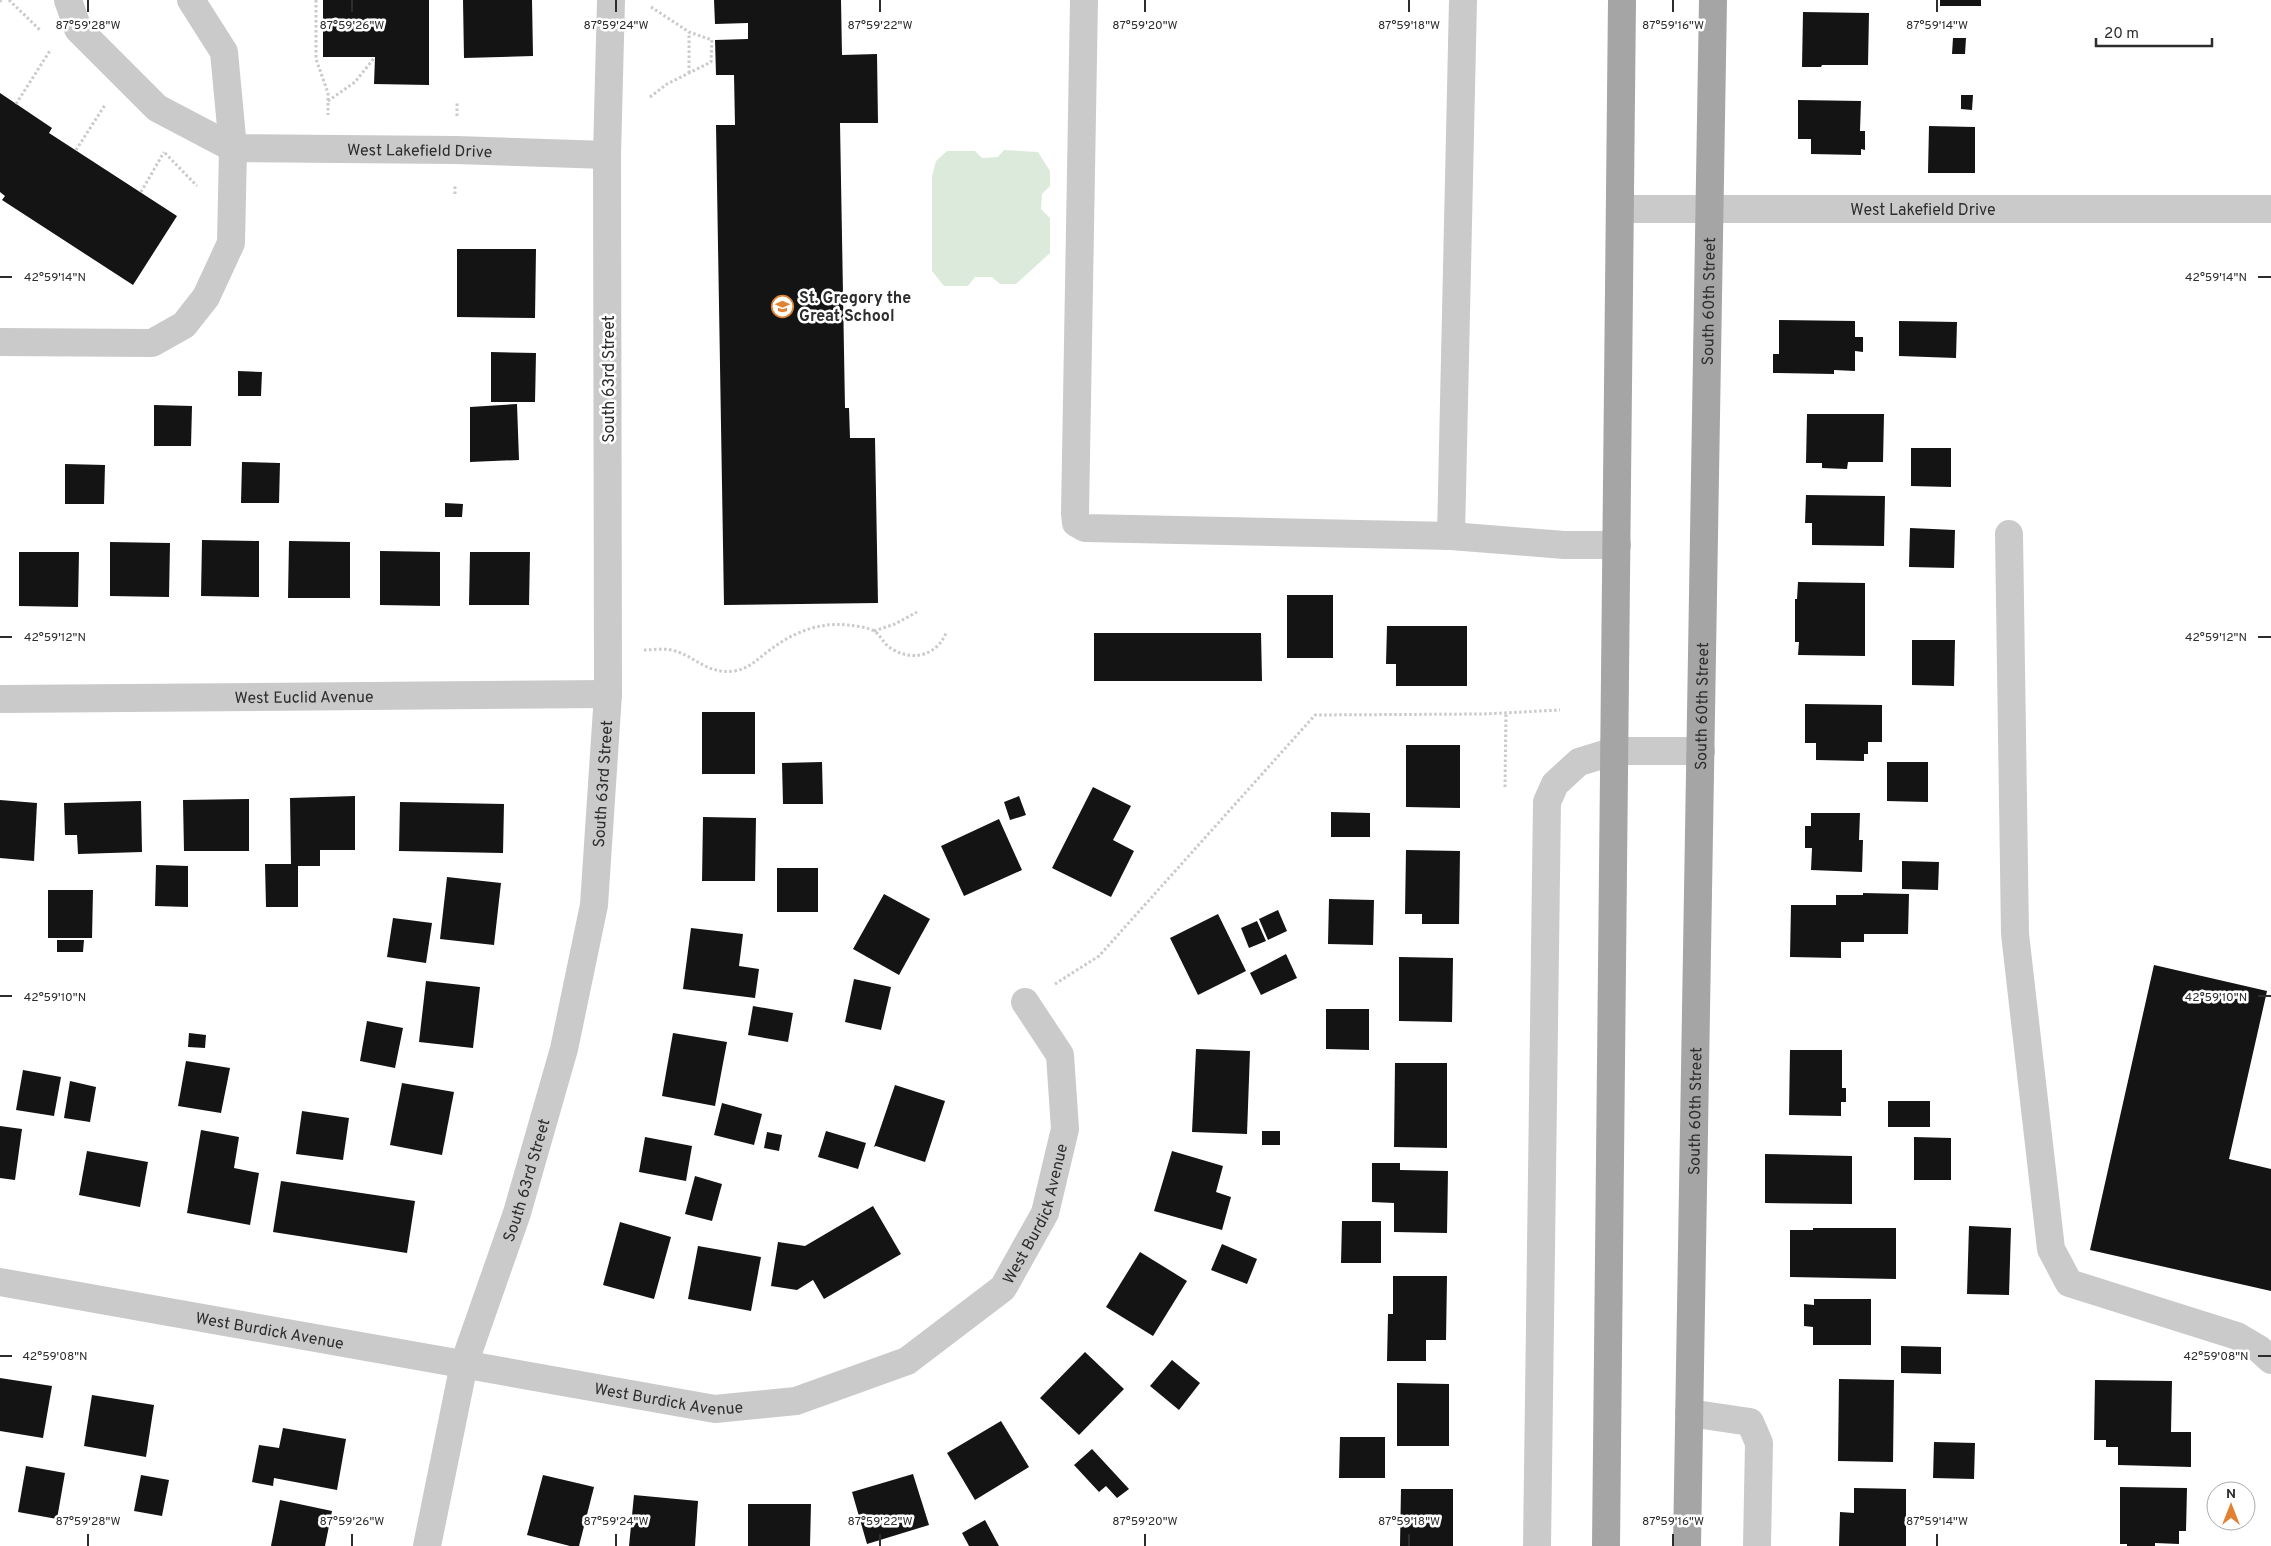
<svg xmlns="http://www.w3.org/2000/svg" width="2271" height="1546" font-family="Overpass,sans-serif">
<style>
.green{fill:#dbeada}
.building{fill:#141414}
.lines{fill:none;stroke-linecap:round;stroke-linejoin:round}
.path{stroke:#cacaca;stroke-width:3;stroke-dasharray:2.5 2.5;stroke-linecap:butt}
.minor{stroke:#cacaca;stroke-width:28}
.major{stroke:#a5a5a5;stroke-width:28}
.ticks{fill:none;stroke:#2d2d2d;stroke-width:2}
.labels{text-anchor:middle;stroke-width:5;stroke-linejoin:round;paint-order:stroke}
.street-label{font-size:16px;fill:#2d2d2d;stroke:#fff}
.poi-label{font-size:16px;font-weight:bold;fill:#2d2d2d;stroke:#fff;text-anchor:start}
.ticks-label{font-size:12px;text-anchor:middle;fill:#2d2d2d;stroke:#fff;stroke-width:5;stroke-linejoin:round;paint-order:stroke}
</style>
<rect width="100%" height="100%" fill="#fff"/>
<path class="green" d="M 1004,150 L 1038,152 L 1050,171 L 1050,186 L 1042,194 L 1041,209 L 1050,218 L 1050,253 L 1016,284 L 1000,284 L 992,277 L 975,277 L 968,286 L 944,286 L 932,271 L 932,176 L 936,161 L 947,151 L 975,151 L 982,158 L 998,157 Z"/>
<g class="building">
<path d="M 323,0 L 429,0 L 429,85 L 374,84 L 375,57 L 323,57 Z"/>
<path d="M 463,0 L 532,0 L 533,56 L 464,58 Z"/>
<path d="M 714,0 L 841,0 L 842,55 L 877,54 L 878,123 L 840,123 L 845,408 L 849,408 L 850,438 L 875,438 L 878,603 L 724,605 L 716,125 L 735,125 L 734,75 L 716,75 L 715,40 L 748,39 L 748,23 L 715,24 Z"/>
<rect x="1940" y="0" width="41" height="6"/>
<path d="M 1803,12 L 1869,13 L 1868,65 L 1822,65 L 1821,67 L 1802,67 Z"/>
<path d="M 1953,38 L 1966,38 L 1965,54 L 1952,54 Z"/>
<path d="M 0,93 L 52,128 L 49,133 L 177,216 L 133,285 L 2,200 L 5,196 L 0,192 Z"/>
<path d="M 1961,95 L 1973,95 L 1972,110 L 1961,109 Z"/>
<path d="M 1798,100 L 1861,101 L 1860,131 L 1865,131 L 1865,150 L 1861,149 L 1861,155 L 1811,154 L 1811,139 L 1798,139 Z"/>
<path d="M 1929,126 L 1975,127 L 1975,173 L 1928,173 Z"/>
<path d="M 457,249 L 536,249 L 535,318 L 457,317 Z"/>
<path d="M 1779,320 L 1855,321 L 1855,337 L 1863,337 L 1863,352 L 1855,351 L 1855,371 L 1834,370 L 1834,374 L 1773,373 L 1773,354 L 1779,354 Z"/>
<path d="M 1899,321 L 1957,322 L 1956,358 L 1899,356 Z"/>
<path d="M 491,352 L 536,353 L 535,402 L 491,402 Z"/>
<path d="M 238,371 L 262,372 L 261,396 L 238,396 Z"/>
<path d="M 517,404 L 519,460 L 470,462 L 470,407 Z"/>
<path d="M 154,405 L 192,406 L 191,446 L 154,446 Z"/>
<path d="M 1807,414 L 1884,414 L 1883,462 L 1848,462 L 1847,469 L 1822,468 L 1822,463 L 1806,463 Z"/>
<path d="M 1911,448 L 1951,448 L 1951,487 L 1911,486 Z"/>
<path d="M 242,462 L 280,463 L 279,503 L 241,503 Z"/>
<path d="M 65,464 L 105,465 L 104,504 L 65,504 Z"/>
<path d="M 1806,495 L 1885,496 L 1884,546 L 1812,545 L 1812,523 L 1805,523 Z"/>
<path d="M 445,503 L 463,504 L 462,517 L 445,517 Z"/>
<path d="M 1910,528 L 1955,530 L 1954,568 L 1909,567 Z"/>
<path d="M 202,540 L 259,541 L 259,597 L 201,596 Z"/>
<path d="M 289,541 L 350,542 L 350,598 L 288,598 Z"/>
<path d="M 110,542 L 170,543 L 169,597 L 110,596 Z"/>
<path d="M 380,551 L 440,552 L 440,606 L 380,605 Z"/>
<path d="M 19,552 L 79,552 L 78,607 L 19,606 Z"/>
<path d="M 470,552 L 530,552 L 529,605 L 469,605 Z"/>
<path d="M 1798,582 L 1865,583 L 1865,656 L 1798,655 L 1799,642 L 1795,642 L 1795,599 L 1797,599 Z"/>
<rect x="1287" y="595" width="46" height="63"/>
<path d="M 1387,626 L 1467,626 L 1467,686 L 1396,686 L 1396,664 L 1386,664 Z"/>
<path d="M 1094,633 L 1261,633 L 1262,681 L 1094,681 Z"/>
<path d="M 1912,640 L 1955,640 L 1954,686 L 1912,685 Z"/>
<path d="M 1805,704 L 1882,705 L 1882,742 L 1868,742 L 1868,754 L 1864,754 L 1864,761 L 1816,760 L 1816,743 L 1805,743 Z"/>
<rect x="702" y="712" width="53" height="62"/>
<path d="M 1406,745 L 1460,745 L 1460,808 L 1406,807 Z"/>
<path d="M 822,762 L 823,804 L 783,804 L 782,763 Z"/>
<path d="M 1887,762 L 1928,762 L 1928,802 L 1887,801 Z"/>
<path d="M 1093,787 L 1131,806 L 1113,840 L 1134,851 L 1111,897 L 1052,868 Z"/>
<path d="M 355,796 L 355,850 L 320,850 L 320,866 L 298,866 L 298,907 L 266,907 L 265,864 L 291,864 L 290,798 Z"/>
<path d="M 1019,796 L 1026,815 L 1010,820 L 1004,802 Z"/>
<path d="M 249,799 L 249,851 L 184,851 L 183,800 Z"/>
<path d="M 0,800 L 37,803 L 34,861 L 0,858 Z"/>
<path d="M 141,801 L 142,852 L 78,854 L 77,835 L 65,835 L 64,803 Z"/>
<path d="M 400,802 L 504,804 L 503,853 L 399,851 Z"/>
<path d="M 1331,812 L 1370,813 L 1370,837 L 1331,837 Z"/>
<path d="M 1811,813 L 1860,813 L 1859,840 L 1863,840 L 1862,872 L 1811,870 L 1812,848 L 1805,848 L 1805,826 L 1811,826 Z"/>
<path d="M 703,817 L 756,818 L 755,881 L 702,881 Z"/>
<path d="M 999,819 L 1022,870 L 964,896 L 941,846 Z"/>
<path d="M 1406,850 L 1460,851 L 1459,924 L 1422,924 L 1422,914 L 1405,914 Z"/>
<path d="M 1902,861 L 1939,862 L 1938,890 L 1902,889 Z"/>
<path d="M 156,865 L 188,866 L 188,907 L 155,906 Z"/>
<rect x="777" y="868" width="41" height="44"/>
<path d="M 447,877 L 501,883 L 494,945 L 440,939 Z"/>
<path d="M 48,890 L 93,890 L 92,938 L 48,938 Z"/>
<path d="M 1863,893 L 1909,894 L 1908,934 L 1864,934 L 1864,942 L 1841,942 L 1841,958 L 1790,957 L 1791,905 L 1836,905 L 1836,895 L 1863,895 Z"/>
<path d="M 884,894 L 930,919 L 899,975 L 853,949 Z"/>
<path d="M 1329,899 L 1374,900 L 1373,945 L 1328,944 Z"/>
<path d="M 1278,910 L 1287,931 L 1268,940 L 1259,919 Z"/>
<path d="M 1218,914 L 1246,971 L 1198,995 L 1170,938 Z"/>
<path d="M 393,918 L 432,923 L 426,963 L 387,957 Z"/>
<path d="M 1257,921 L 1266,941 L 1249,948 L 1241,928 Z"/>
<path d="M 691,928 L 743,934 L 739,966 L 759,969 L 755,998 L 683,989 Z"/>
<path d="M 57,940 L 84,940 L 83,952 L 57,952 Z"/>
<path d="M 1286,954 L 1297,978 L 1261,995 L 1250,973 Z"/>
<path d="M 1399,957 L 1453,958 L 1452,1022 L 1399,1021 Z"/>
<path d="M 2154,965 L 2267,991 L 2229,1159 L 2271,1169 L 2271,1291 L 2090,1250 Z"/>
<path d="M 854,979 L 891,987 L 881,1030 L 845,1022 Z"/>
<path d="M 426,981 L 480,987 L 473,1048 L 419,1042 Z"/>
<path d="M 753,1006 L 793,1013 L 788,1042 L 748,1035 Z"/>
<path d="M 1326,1009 L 1369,1009 L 1369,1050 L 1326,1049 Z"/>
<path d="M 367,1021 L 403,1028 L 395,1068 L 360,1061 Z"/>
<path d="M 189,1033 L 206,1035 L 205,1048 L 188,1047 Z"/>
<path d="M 673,1033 L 727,1042 L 715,1106 L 662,1096 Z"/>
<path d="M 1196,1049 L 1250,1051 L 1247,1134 L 1192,1132 Z"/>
<path d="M 1790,1050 L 1842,1050 L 1842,1088 L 1846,1088 L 1846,1102 L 1841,1102 L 1841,1116 L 1789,1115 Z"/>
<path d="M 186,1061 L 230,1068 L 221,1113 L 178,1106 Z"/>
<path d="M 1395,1063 L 1447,1063 L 1447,1148 L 1394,1147 Z"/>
<path d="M 23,1070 L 61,1077 L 54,1116 L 16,1110 Z"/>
<path d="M 70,1081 L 96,1087 L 90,1122 L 64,1118 Z"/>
<path d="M 402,1083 L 454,1092 L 442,1155 L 390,1145 Z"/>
<path d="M 895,1085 L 945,1101 L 925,1162 L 876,1146 L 874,1147 Z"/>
<rect x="1888" y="1101" width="42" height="26"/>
<path d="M 722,1103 L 762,1114 L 754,1145 L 714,1135 Z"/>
<path d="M 302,1111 L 349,1118 L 343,1160 L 296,1154 Z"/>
<path d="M 0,1126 L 22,1129 L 15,1180 L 0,1178 Z"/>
<path d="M 201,1130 L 239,1137 L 234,1168 L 259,1173 L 250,1225 L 187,1213 Z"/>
<path d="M 826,1131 L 866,1143 L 858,1169 L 818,1157 Z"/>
<rect x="1262" y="1131" width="18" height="14"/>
<path d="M 767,1132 L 782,1135 L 779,1151 L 764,1148 Z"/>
<path d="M 645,1137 L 692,1146 L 686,1181 L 639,1172 Z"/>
<path d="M 1914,1137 L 1951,1138 L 1951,1180 L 1914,1180 Z"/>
<path d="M 87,1151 L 148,1162 L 140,1207 L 79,1195 Z"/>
<path d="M 1172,1151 L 1223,1166 L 1216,1192 L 1231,1197 L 1222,1230 L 1154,1211 Z"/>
<path d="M 1765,1154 L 1852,1156 L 1852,1204 L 1765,1203 Z"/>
<path d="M 1372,1163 L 1400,1163 L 1400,1170 L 1448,1171 L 1447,1233 L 1394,1232 L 1394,1203 L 1372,1202 Z"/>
<path d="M 695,1176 L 722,1184 L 712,1221 L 685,1214 Z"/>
<path d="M 281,1181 L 415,1201 L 407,1253 L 273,1232 Z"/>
<path d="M 873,1206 L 901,1254 L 824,1299 L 813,1280 L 797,1290 L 771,1286 L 778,1242 L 805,1246 Z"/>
<path d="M 1342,1221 L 1381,1221 L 1381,1263 L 1341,1263 Z"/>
<path d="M 620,1222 L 671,1237 L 654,1299 L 603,1285 Z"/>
<path d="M 1969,1226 L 2011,1228 L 2009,1295 L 1967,1294 Z"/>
<path d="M 1813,1228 L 1896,1228 L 1896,1279 L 1790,1277 L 1790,1230 L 1813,1230 Z"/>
<path d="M 1222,1244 L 1257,1259 L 1247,1284 L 1211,1270 Z"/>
<path d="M 698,1246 L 761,1257 L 751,1311 L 688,1299 Z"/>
<path d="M 1140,1252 L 1187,1281 L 1153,1336 L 1106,1307 Z"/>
<path d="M 1393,1276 L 1447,1276 L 1446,1340 L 1426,1340 L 1426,1361 L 1387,1361 L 1388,1314 L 1393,1314 Z"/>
<path d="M 1814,1299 L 1871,1299 L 1871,1345 L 1813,1345 L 1813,1327 L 1804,1326 L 1804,1304 L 1814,1305 Z"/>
<path d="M 1901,1346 L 1941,1347 L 1941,1374 L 1901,1373 Z"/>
<path d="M 1085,1352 L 1124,1389 L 1079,1435 L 1040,1398 Z"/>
<path d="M 1172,1360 L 1200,1383 L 1179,1410 L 1150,1386 Z"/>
<path d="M 0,1378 L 52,1386 L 43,1438 L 0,1431 Z"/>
<path d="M 1839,1379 L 1894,1380 L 1893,1462 L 1838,1461 Z"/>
<path d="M 2095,1380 L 2172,1381 L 2171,1432 L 2191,1432 L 2191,1467 L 2118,1465 L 2118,1447 L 2106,1447 L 2106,1440 L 2094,1440 Z"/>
<path d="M 1397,1383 L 1449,1384 L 1449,1446 L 1397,1446 Z"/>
<path d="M 92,1395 L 154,1405 L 146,1457 L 84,1446 Z"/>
<path d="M 1001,1421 L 1029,1467 L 975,1500 L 947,1453 Z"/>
<path d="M 283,1428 L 346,1439 L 337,1490 L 274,1478 L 273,1486 L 252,1482 L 259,1445 L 279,1448 Z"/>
<path d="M 1340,1437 L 1385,1437 L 1385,1478 L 1339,1478 Z"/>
<path d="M 1934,1442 L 1975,1443 L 1974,1479 L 1933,1478 Z"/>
<path d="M 1092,1449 L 1129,1489 L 1117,1498 L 1106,1486 L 1099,1492 L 1074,1465 Z"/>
<path d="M 26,1466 L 65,1473 L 57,1519 L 18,1512 Z"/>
<path d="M 913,1474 L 929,1525 L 867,1544 L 852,1492 Z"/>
<path d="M 141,1475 L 169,1480 L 162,1516 L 134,1511 Z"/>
<path d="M 543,1475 L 594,1487 L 579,1546 L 570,1546 L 527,1535 Z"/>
<path d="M 2120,1487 L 2187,1488 L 2186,1531 L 2179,1531 L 2179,1544 L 2155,1543 L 2155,1546 L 2127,1546 L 2127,1544 L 2120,1544 Z"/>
<path d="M 1854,1488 L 1906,1489 L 1906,1546 L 1839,1546 L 1840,1512 L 1854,1513 Z"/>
<path d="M 1401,1489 L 1453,1489 L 1453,1546 L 1400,1546 Z"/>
<path d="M 634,1495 L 698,1501 L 695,1546 L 629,1546 Z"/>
<path d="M 280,1500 L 332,1511 L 325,1546 L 271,1546 Z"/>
<path d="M 748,1504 L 811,1504 L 810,1546 L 748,1546 Z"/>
<path d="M 985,1520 L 999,1546 L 969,1546 L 962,1533 Z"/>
</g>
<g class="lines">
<g class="path">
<path d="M 9,0 L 41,31"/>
<path d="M 316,0 L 316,59 L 328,93 L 328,115"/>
<path d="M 0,2 L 1,0"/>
<path d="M 689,73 L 689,32"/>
<path d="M 650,97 L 667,84 L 711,62 L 712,40 L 689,32 L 651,7"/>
<path d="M 328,101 L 355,82 L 375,57"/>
<path d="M 16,104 L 51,49"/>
<path d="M 457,116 L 457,103"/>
<path d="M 76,150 L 105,105"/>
<path d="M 165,153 L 197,186"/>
<path d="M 141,192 L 164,152"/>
<path d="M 455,194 L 455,185"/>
<path d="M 874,631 L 895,624 L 917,612"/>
<path d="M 644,650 C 653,650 663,648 671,650 C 695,655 706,675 735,671 C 749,668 757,660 767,652 C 792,633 817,622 848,625 C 856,626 867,627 874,631 C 880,634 883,643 889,647 C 910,662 936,657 946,633"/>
<path d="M 1505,787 L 1506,713"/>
<path d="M 1055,984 L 1099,956 L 1315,715 L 1484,714 L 1560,710"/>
</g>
<g class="minor">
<path id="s1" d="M 68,0 L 78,29 L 157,108 L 233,148 L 456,150 L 607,155"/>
<path d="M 1084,0 L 1075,514 L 1076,523 L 1085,528 L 1451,536 L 1564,545 L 1617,545"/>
<path id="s2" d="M 1621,209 L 2271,209"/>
<path d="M 0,342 L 152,343 L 184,325 L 206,297 L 231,243 L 233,148 L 224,52 L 191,0"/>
<path d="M 2009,534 L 2015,934 L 2051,1249 L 2069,1283 L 2237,1336 L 2259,1349 L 2271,1360"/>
<path d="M 1451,536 L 1463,0"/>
<path id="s3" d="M 0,699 L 608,694"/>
<path id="s4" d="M 0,1282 L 715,1409 L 796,1401 L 907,1361 L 1003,1288 L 1045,1213 L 1065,1129 L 1060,1055 L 1025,1002"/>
<path d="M 1689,1413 L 1750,1422 L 1759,1443 L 1757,1546"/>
<path id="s5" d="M 427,1546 L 464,1364 L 517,1213 L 564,1049 L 594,905 L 608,694 L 607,155 L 611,0"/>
<path d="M 1537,1546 L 1547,802 L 1555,784 L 1579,762 L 1615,751 L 1701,751"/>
</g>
<g class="major">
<path d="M 1606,1546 L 1622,0"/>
<path id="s6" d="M 1687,1546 L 1713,0"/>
</g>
</g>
<path class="ticks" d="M 88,0 L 88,12M 352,0 L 352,12M 616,0 L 616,12M 880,0 L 880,12M 1145,0 L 1145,12M 1409,0 L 1409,12M 1673,0 L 1673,12M 1937,0 L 1937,12M 0,277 L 12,277M 2258,277 L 2271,277M 0,637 L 12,637M 2258,637 L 2271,637M 0,996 L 12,996M 2258,996 L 2271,996M 0,1356 L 12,1356M 2258,1356 L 2271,1356M 88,1534 L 88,1546M 352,1534 L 352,1546M 616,1534 L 616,1546M 880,1534 L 880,1546M 1145,1534 L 1145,1546M 1409,1534 L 1409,1546M 1673,1534 L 1673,1546M 1937,1534 L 1937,1546"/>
<defs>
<symbol id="school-ring" viewBox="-11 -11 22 22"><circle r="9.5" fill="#fff" stroke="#e18132" stroke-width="1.5"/><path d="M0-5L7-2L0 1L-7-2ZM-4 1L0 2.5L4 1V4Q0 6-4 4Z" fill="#e18132"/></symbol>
</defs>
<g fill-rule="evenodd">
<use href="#school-ring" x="770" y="294" width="25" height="25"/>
</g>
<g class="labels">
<g class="street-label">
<text dy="6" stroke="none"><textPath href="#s1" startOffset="415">West Lakefield Drive</textPath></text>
<text dy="6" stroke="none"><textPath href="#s2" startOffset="302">West Lakefield Drive</textPath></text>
<text dy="6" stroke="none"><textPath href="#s6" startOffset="1245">South 60th Street</textPath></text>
<text transform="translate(608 379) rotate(-90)" y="6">South 63rd Street</text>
<text dy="6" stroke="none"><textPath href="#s3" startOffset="304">West Euclid Avenue</textPath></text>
<text dy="6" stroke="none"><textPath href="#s6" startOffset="840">South 60th Street</textPath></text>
<text dy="6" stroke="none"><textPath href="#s5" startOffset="785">South 63rd Street</textPath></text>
<text dy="6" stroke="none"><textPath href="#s6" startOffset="435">South 60th Street</textPath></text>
<text dy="6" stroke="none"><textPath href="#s5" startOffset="380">South 63rd Street</textPath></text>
<text dy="6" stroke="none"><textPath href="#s4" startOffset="1128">West Burdick Avenue</textPath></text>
<text dy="6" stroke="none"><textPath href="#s4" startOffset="274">West Burdick Avenue</textPath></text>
<text dy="6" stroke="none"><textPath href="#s4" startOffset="679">West Burdick Avenue</textPath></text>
</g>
<g class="poi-label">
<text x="799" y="303">St. Gregory the<tspan x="799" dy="18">Great School</tspan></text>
</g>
</g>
<g class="ticks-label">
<text x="88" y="29">87°59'28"W</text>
<text x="352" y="29">87°59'26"W</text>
<text x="616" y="29">87°59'24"W</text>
<text x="880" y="29">87°59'22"W</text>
<text x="1145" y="29">87°59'20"W</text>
<text x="1409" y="29">87°59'18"W</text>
<text x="1673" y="29">87°59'16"W</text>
<text x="1937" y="29">87°59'14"W</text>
<text x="55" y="281">42°59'14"N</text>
<text x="2216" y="281">42°59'14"N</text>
<text x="55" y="641">42°59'12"N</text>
<text x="2216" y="641">42°59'12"N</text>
<text x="55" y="1001">42°59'10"N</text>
<text x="2216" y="1001">42°59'10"N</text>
<text x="55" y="1360">42°59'08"N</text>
<text x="2216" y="1360">42°59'08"N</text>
<text x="88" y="1525">87°59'28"W</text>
<text x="352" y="1525">87°59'26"W</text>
<text x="616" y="1525">87°59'24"W</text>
<text x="880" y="1525">87°59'22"W</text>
<text x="1145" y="1525">87°59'20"W</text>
<text x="1409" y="1525">87°59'18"W</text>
<text x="1673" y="1525">87°59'16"W</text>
<text x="1937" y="1525">87°59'14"W</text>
</g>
<g transform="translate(2231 1506)"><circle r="24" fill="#ffffff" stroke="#ababab"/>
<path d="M0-4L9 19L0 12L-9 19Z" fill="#e18132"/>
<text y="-8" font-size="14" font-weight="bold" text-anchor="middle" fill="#2d2d2d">N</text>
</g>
<path d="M2096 38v8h116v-8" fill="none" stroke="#2d2d2d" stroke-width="2.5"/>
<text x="2104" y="38" font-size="15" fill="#2d2d2d" stroke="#ffffff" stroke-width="4" paint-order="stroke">20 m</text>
</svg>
